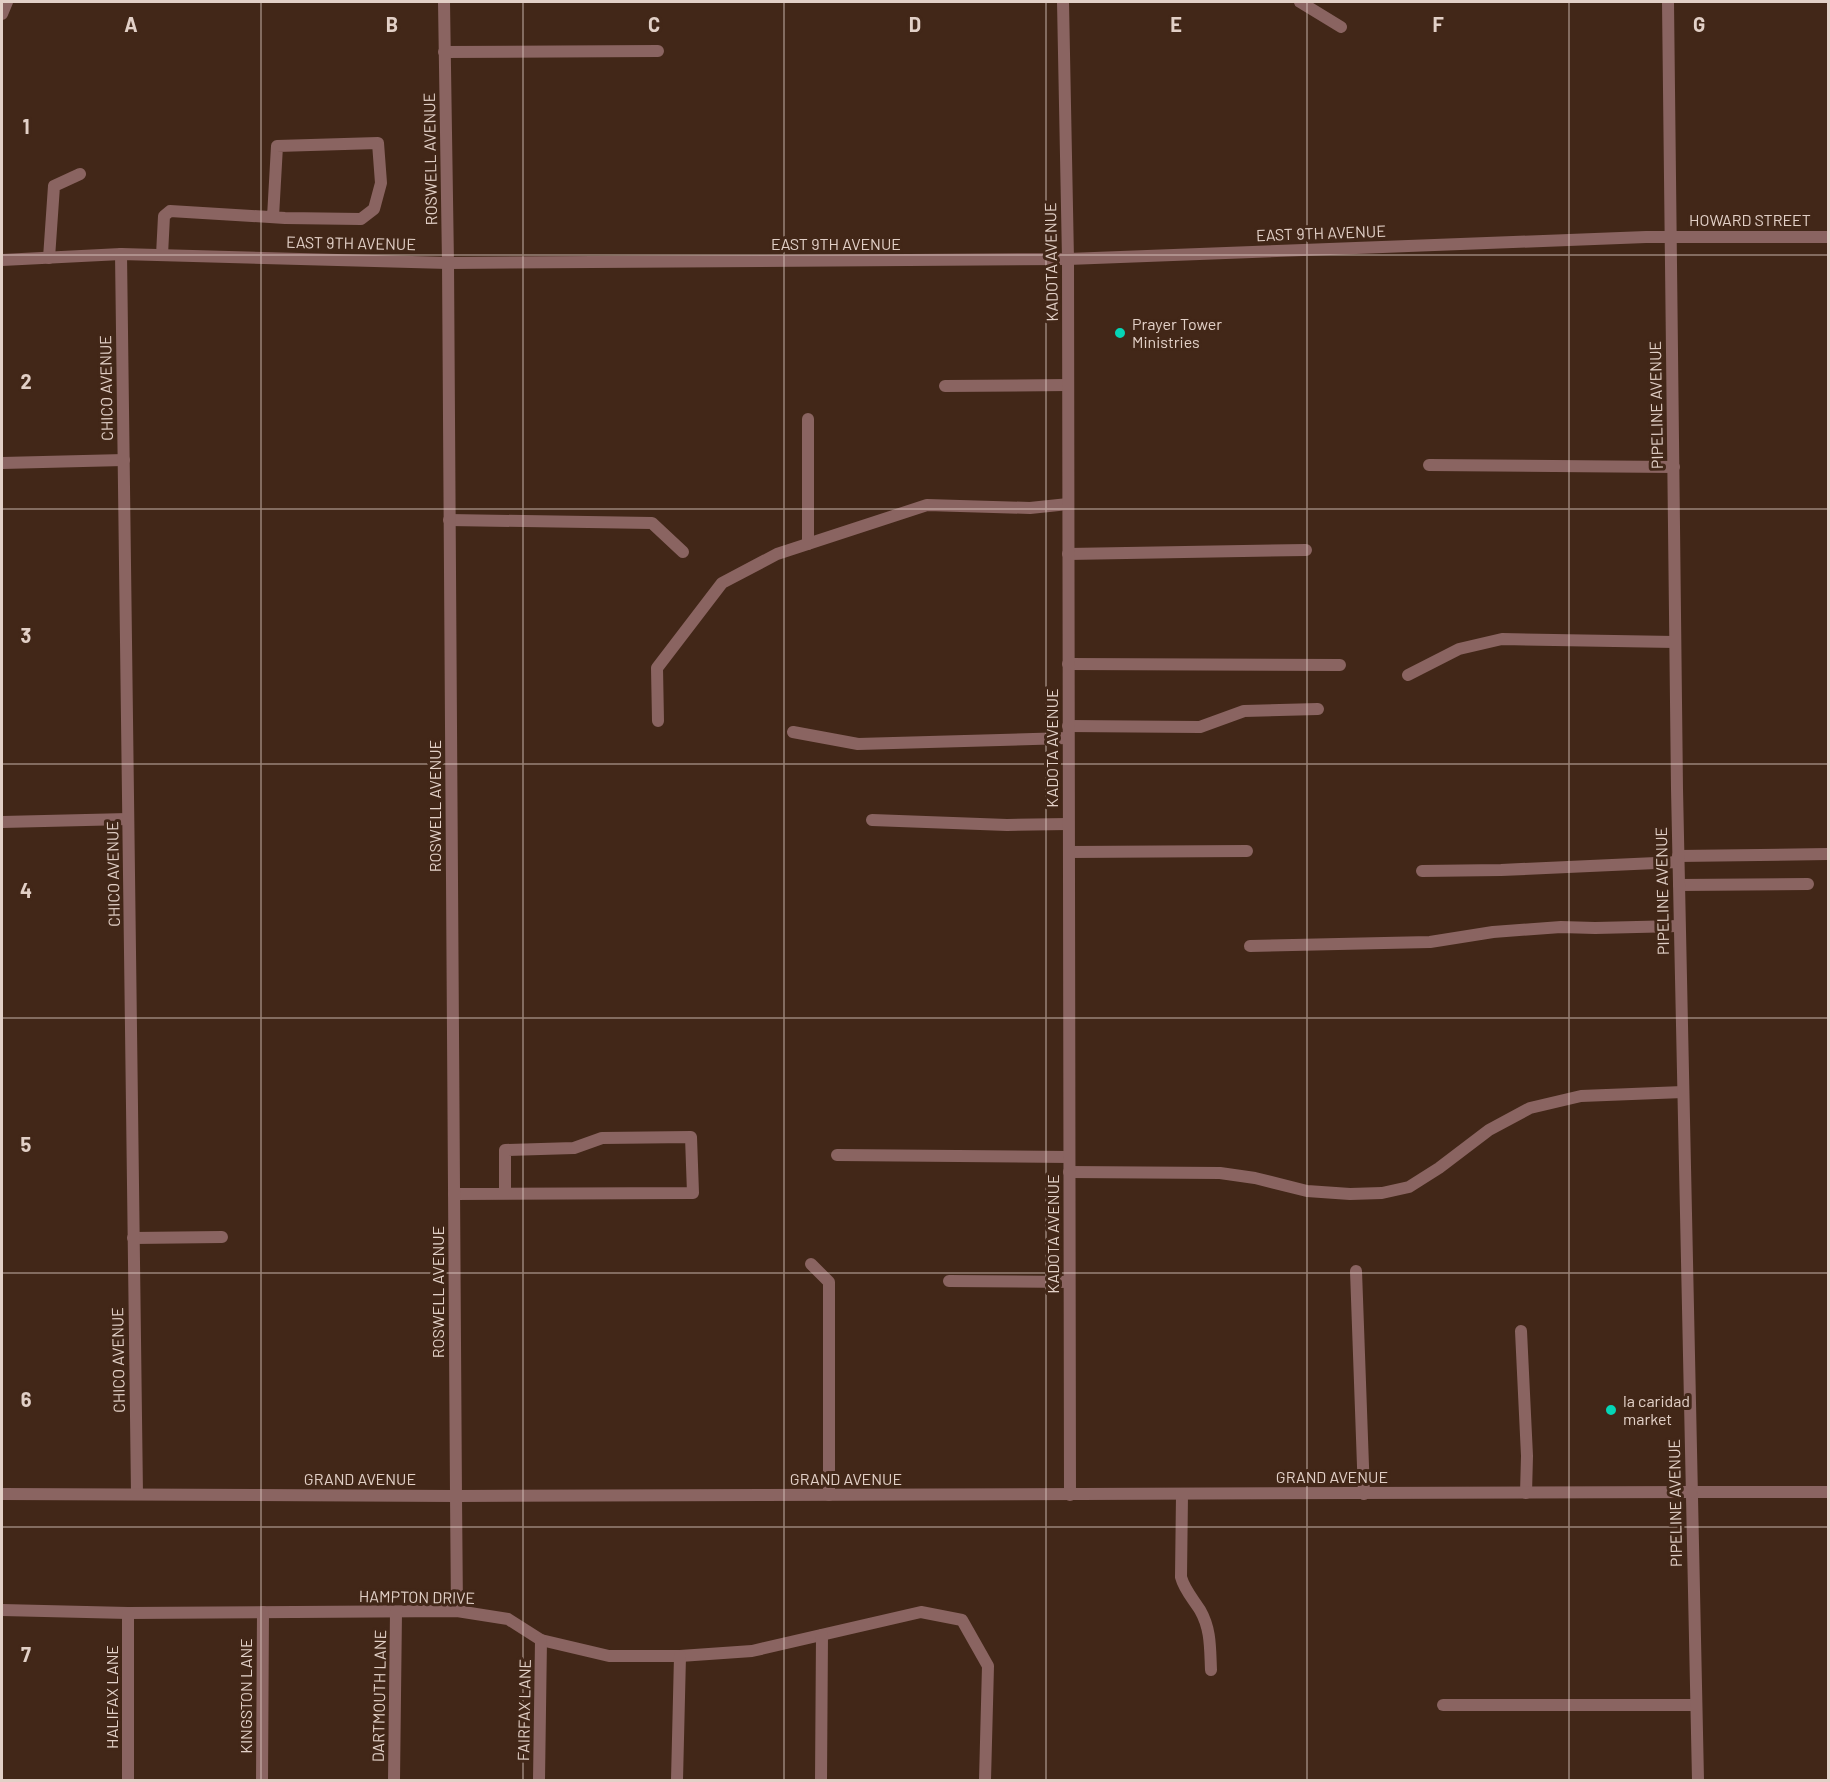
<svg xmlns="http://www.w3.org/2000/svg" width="1830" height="1782" font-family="Barlow,sans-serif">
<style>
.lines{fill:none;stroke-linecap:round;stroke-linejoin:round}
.service{stroke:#8a6461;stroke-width:12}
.minor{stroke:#8a6461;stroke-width:12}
.tertiary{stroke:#8a6461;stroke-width:12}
.grid{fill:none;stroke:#e2d0c7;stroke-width:1.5;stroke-opacity:0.55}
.poi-dot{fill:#05d5b6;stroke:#422718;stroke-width:2}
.labels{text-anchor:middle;stroke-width:6;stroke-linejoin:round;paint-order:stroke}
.street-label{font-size:16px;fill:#e2d0c7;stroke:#422718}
.poi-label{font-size:16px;fill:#e2d0c7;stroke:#422718;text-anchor:start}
.grid-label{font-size:20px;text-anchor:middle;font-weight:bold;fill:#e2d0c7;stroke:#422718;stroke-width:6;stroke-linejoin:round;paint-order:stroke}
</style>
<rect width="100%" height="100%" fill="#422718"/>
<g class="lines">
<g class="service">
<path d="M 1300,2 L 1341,27"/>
<path d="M 2,14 L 7,2"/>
<path d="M 444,52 L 658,51"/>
<path d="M 162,255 L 164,216 L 170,211 L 285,218 L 361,219 L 374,209 L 381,183 L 378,143 L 277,146 L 273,217"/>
<path d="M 49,258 L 54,186 L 80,174"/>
<path d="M 945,386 L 1068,385"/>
<path d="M 808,419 L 808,544"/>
<path d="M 2,463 L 124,460"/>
<path d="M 1429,465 L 1674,467"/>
<path d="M 449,520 L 652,523 L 683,552"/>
<path d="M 1068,554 L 1306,550"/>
<path d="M 1068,664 L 1340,665"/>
<path d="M 1408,675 L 1459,649 L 1502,639 L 1675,642"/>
<path d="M 658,721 L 657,668 L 722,583 L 777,554 L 927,505 L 1030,508 L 1068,504"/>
<path d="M 1068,726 L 1200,727 L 1244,711 L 1318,709"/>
<path d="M 793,732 L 858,744 L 1068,738"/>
<path d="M 872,820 L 1007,825 L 1068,824"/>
<path d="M 2,822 L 128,819"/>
<path d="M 1069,852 L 1247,851"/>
<path d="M 1678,856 L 1828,854"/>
<path d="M 1422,871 L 1501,870 L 1678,862"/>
<path d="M 1679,885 L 1808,884"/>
<path d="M 1250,946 L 1430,942 L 1493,932 L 1561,927 L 1595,928 L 1679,926"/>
<path d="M 837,1155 L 1069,1157"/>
<path d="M 1069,1172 L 1220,1173 L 1255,1178 L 1307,1191 L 1350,1194 L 1382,1193 L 1409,1187 L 1439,1168 L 1489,1130 L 1530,1108 L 1581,1096 L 1683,1092"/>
<path d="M 454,1194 L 693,1193 L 691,1137 L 602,1138 L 574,1148 L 505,1150 L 505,1194"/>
<path d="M 133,1238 L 222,1237"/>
<path d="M 811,1264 L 829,1282 L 829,1495"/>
<path d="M 1356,1271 L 1364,1494"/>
<path d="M 949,1281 L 1069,1282"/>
<path d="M 1521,1331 L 1527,1456 L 1526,1493"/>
<path d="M 1182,1495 L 1181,1577 C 1184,1589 1193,1599 1200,1610 C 1211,1629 1210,1648 1211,1670"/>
<path d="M 1443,1705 L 1696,1705"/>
</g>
<g class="minor">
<path d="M 1063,2 L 1068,259 L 1070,1495"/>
<path d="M 121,254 L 137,1494"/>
<path d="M 1691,1492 L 1828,1492"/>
<path d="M 456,1496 L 457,1611"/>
<path d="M 2,1610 L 128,1613 L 457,1611 L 508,1619 L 541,1640 L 609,1656 L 680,1656 L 752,1651 L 921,1612 L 962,1620 L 988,1666 L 985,1780"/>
<path d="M 128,1780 L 128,1613"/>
<path d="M 262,1780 L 263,1612"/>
<path d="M 394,1780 L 396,1612"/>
<path d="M 539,1780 L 541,1640"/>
<path d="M 677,1780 L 680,1656"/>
<path d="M 821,1780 L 822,1635"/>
</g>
<g class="tertiary">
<path d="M 444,2 L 448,263 L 456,1496"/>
<path d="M 1668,2 L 1677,789 L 1698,1780"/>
<path d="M 2,260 L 121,254 L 448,263 L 1068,259 L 1646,237 L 1828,237"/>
<path d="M 2,1494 L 456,1496 L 1691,1492"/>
</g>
</g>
<path class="grid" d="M 261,2 L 261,1780M 523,2 L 523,1780M 784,2 L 784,1780M 1046,2 L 1046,1780M 1307,2 L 1307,1780M 1569,2 L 1569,1780M 2,255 L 1828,255M 2,509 L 1828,509M 2,764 L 1828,764M 2,1018 L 1828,1018M 2,1273 L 1828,1273M 2,1527 L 1828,1527"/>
<g class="poi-dot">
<circle cx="1120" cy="333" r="6"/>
<circle cx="1611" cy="1410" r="6"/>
</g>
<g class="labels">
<g class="street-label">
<text transform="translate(430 159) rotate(-91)" y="6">ROSWELL AVENUE</text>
<text x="1750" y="226">HOWARD STREET</text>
<text transform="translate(1321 233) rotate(-2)" y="6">EAST 9TH AVENUE</text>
<text transform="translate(351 243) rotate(1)" y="6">EAST 9TH AVENUE</text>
<text x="836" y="250">EAST 9TH AVENUE</text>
<text transform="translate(1051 262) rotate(-91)" y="6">KADOTA AVENUE</text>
<text transform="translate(106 388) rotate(-91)" y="6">CHICO AVENUE</text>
<text transform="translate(1656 405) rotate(-91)" y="6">PIPELINE AVENUE</text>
<text transform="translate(1052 748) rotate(-90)" y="6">KADOTA AVENUE</text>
<text transform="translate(435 806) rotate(-90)" y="6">ROSWELL AVENUE</text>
<text transform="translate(113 874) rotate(-91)" y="6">CHICO AVENUE</text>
<text transform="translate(1662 891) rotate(-91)" y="6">PIPELINE AVENUE</text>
<text transform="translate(1053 1234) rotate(-90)" y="6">KADOTA AVENUE</text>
<text transform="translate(438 1292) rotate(-90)" y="6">ROSWELL AVENUE</text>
<text transform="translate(118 1360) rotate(-91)" y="6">CHICO AVENUE</text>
<text x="1332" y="1483">GRAND AVENUE</text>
<text x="360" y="1485">GRAND AVENUE</text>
<text x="846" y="1485">GRAND AVENUE</text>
<text transform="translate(1675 1503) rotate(-91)" y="6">PIPELINE AVENUE</text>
<text transform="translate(417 1597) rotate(1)" y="6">HAMPTON DRIVE</text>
<text transform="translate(246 1696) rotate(-90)" y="6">KINGSTON LANE</text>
<text transform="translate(379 1696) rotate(-89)" y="6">DARTMOUTH LANE</text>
<text transform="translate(112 1697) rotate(-90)" y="6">HALIFAX LANE</text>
<text transform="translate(524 1710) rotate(-89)" y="6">FAIRFAX LANE</text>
</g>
<g class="poi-label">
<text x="1132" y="330">Prayer Tower<tspan x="1132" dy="18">Ministries</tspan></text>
<text x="1623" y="1407">la caridad<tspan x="1623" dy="18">market</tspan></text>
</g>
</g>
<g class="grid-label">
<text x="131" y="32">A</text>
<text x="392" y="32">B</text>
<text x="654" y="32">C</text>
<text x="915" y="32">D</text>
<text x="1176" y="32">E</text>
<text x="1438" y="32">F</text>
<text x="1699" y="32">G</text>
<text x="26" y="134">1</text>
<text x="26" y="389">2</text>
<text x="26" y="643">3</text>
<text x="26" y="898">4</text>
<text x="26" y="1152">5</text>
<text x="26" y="1407">6</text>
<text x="26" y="1662">7</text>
</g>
<rect width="1830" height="1782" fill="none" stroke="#e2d0c7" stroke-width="6"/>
</svg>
